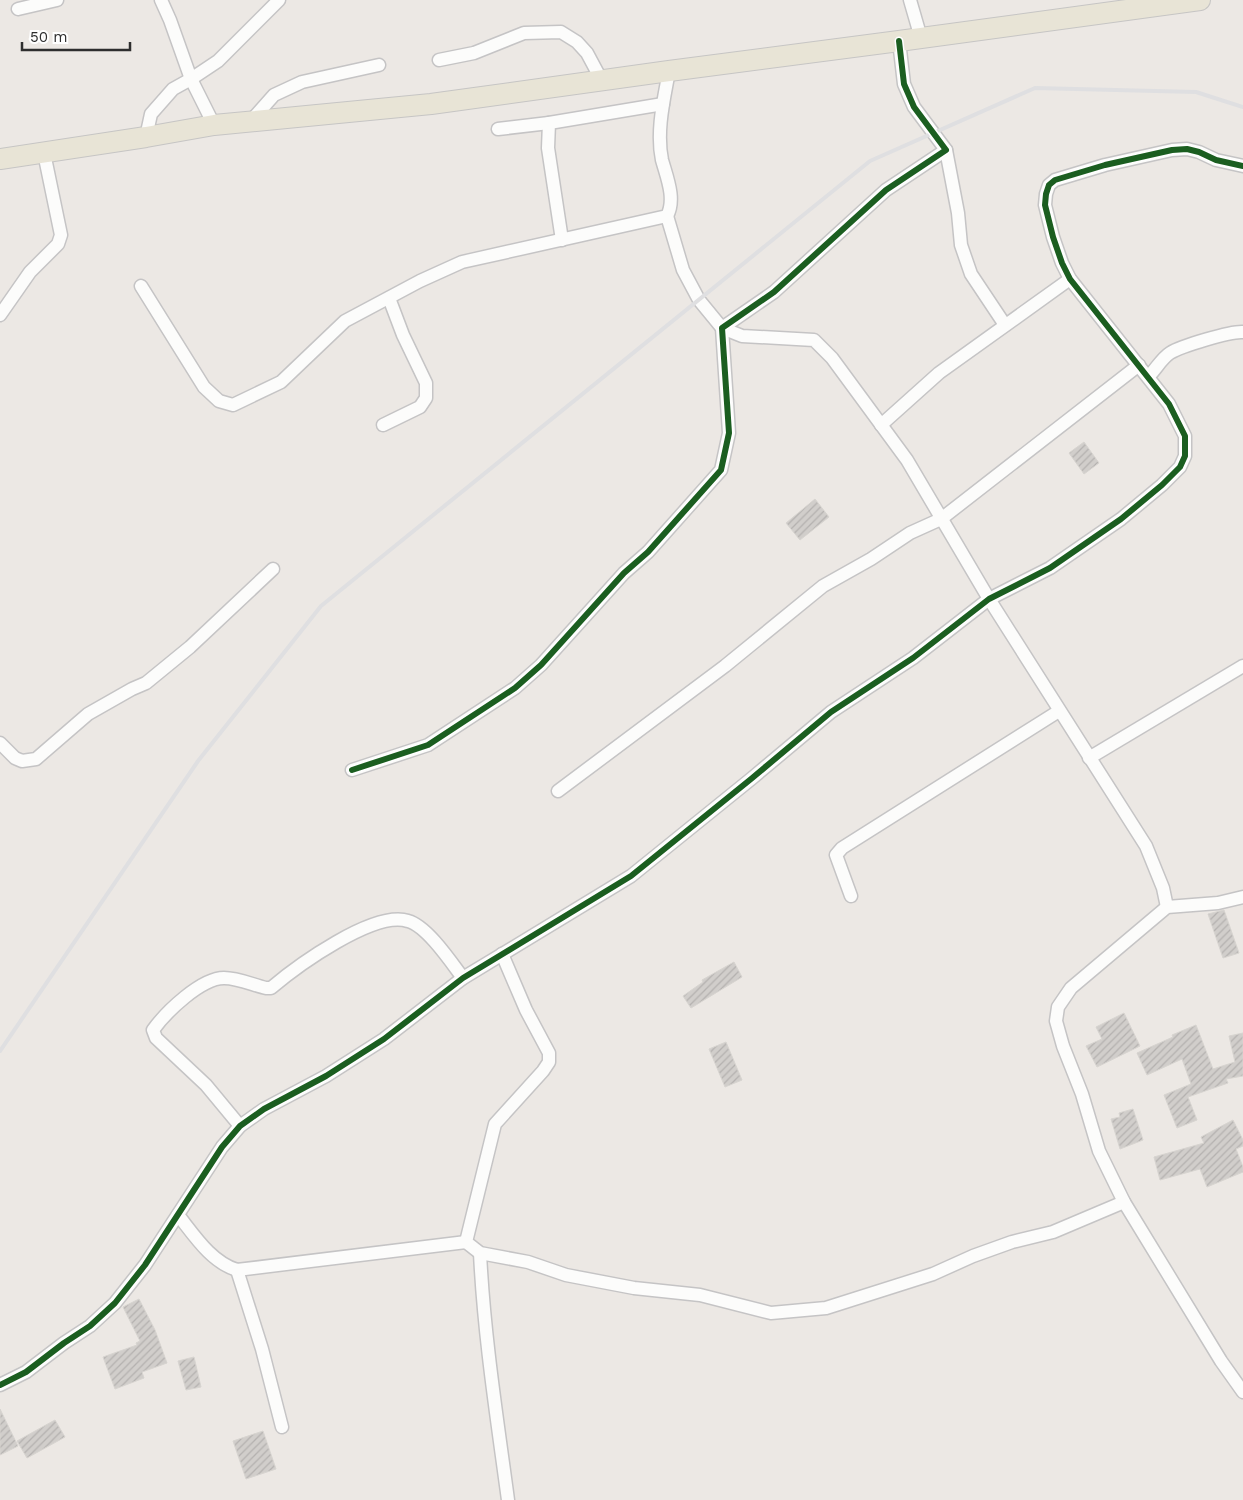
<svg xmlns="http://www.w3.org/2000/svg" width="1243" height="1500" font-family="'Work Sans',sans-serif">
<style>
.building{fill:url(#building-hatch);stroke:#d7d4d0}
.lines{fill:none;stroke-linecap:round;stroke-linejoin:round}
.minor-casing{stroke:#c5c4c5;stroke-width:15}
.primary-casing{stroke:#c6c5c4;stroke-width:22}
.minor{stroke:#fcfcfb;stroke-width:12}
.primary{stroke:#e8e4d6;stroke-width:20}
.rail{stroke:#dfdfe1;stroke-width:4}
.cycleway-casing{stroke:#fff;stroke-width:9}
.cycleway{stroke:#1b5e20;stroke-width:6}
</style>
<defs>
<pattern id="building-hatch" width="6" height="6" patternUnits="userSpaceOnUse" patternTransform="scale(1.25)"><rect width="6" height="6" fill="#d1cecb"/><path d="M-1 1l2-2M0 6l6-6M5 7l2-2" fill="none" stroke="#b4b1af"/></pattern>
</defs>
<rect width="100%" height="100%" fill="#ece8e4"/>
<g class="building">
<path d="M 1084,442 L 1099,463 L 1084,474 L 1069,453 Z"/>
<path d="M 815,499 L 829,517 L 800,540 L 786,523 Z"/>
<path d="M 1224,910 L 1239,953 L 1223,958 L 1208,914 Z"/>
<path d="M 734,962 L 742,977 L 691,1008 L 683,996 L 703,982 L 702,980 Z"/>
<path d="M 1124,1013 L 1140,1046 L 1097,1067 L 1086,1046 L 1102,1039 L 1096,1027 Z"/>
<path d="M 1196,1025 L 1213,1069 L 1235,1062 L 1229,1036 L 1243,1033 L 1243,1076 L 1226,1079 L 1228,1083 L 1188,1097 L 1197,1120 L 1177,1128 L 1164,1095 L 1191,1084 L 1182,1059 L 1147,1075 L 1137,1053 L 1173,1037 L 1172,1035 Z"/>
<path d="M 726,1042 L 742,1080 L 725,1087 L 709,1049 Z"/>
<path d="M 1133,1109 L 1143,1140 L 1120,1149 L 1111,1119 L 1120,1117 L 1119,1113 Z"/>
<path d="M 1233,1120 L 1243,1140 L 1243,1146 L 1236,1149 L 1243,1167 L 1243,1172 L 1207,1187 L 1200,1169 L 1160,1180 L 1154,1157 L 1204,1143 L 1201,1137 Z"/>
<path d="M 139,1299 L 155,1330 L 167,1363 L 142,1372 L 144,1378 L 115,1389 L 103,1357 L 137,1345 L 136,1343 L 140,1341 L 123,1307 Z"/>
<path d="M 194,1357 L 201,1387 L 186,1390 L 178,1361 Z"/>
<path d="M 0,1409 L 18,1446 L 0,1455 Z"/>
<path d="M 55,1420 L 65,1437 L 27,1458 L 17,1441 Z"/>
<path d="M 263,1431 L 276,1469 L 246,1479 L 233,1441 Z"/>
</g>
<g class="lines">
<defs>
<g id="minor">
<path d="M 161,0 L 170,20 L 191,79 L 214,125"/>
<path d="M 910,0 L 921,38"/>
<path d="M 18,9 L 57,0"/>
<path d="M 439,60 L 474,53 L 524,33 L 561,32 L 577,42 L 587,53 L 602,81"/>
<path d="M 250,122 L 274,95 L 302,82 L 379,65"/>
<path d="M 498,129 L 549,123"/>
<path d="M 146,137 L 151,114 L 173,89 L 191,79 L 218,61 L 279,0"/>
<path d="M 946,150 L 958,213 L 961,245 L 971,274 L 1005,325"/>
<path d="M 667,216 L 683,270 L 699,300 L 722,328 L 742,336 L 814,340 L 832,358 L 907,460 L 989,599 L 1146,846 L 1163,888 L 1167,907"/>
<path d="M 562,240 L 548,148 L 549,123 L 663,104"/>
<path d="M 141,286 L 204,387 L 219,401 L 233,405 L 281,382 L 345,321 L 420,281 L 462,262 L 667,216 C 676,199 667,178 662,160 C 656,131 664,99 669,71"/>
<path d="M 0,315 L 30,272 L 58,244 L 61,235 L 44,153"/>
<path d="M 1149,376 C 1156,369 1162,358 1170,353 C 1181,346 1231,331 1243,332"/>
<path d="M 383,425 L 420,407 L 426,398 L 426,383 L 403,335 L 389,298"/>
<path d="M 881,425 L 939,373 L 1070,279"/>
<path d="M 0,743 L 15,758 L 22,761 L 36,759 L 88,714 L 132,689 L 146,683 L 190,647 L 273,569"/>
<path d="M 1089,758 L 1243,666"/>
<path d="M 352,770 L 428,745 L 515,688 L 541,665 L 624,573 L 648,552 L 721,470 L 729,433 L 722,328 L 774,292 L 886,190 L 946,150 L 914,107 L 904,84 L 899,41"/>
<path d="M 558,791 L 725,666 L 823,586 L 871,559 L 910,533 L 941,519 L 1139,365"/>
<path d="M 851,896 L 836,855 L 842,848 L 1059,711"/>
<path d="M 1243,897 L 1218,903 L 1167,907 L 1071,988 L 1058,1007 L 1056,1021 L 1063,1046 L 1082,1094 L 1099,1151 L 1124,1202 L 1221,1361 L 1243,1392"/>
<path d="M 502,954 L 526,1010 L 549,1053 L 549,1062 L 543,1071 L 495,1124 L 466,1242 L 480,1253 L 528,1262 L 566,1275 L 634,1288 L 700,1295 L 771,1313 L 826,1308 L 933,1274 L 973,1256 L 1012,1242 L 1053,1232 L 1124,1202"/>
<path d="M 240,1126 L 206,1085 L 156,1038 L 153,1030 C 166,1012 201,978 224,978 C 238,978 253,985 266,988 L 271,988 C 297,966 374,910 408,921 C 427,926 451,962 463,978"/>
<path d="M 178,1215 C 194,1235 211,1262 237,1270 L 466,1242"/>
<path d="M 480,1253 C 484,1336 497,1418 508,1500"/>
<path d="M 237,1270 L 262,1349 L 282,1427"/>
<path d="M 0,1385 L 26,1372 L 64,1343 L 90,1326 L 115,1303 L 145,1265 L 222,1147 L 240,1126 L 264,1109 L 326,1076 L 384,1039 L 463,978 L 631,876 L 751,779 L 831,712 L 913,658 L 989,599 L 1050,568 L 1121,519 L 1162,485 L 1180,467 L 1185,456 L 1185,436 L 1169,404 L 1070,279 L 1062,263 L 1053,237 L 1045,205 L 1046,194 L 1049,185 L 1055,180 L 1105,165 L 1172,150 L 1187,149 L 1199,152 L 1216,160 L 1243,166"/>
</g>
<path id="primary" d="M 0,159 L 146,137 L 214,125 L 431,104 L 669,71 L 899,41 L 1200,0"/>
</defs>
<use href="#minor" class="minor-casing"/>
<use href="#primary" class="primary-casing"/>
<use href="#minor" class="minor"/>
<use href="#primary" class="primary"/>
<path class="rail" d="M 0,1051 L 198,761 L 321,606 L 870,161 L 1035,88 L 1196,92 L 1243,107"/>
<defs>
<g id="cycleway">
<path d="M 352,770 L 428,745 L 515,688 L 541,665 L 624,573 L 648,552 L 721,470 L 729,433 L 722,328 L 774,292 L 886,190 L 946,150 L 914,107 L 904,84 L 899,41"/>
<path d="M 0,1385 L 26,1372 L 64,1343 L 90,1326 L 115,1303 L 145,1265 L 222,1147 L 240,1126 L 264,1109 L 326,1076 L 384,1039 L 463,978 L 631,876 L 751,779 L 831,712 L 913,658 L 989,599 L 1050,568 L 1121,519 L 1162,485 L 1180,467 L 1185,456 L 1185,436 L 1169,404 L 1070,279 L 1062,263 L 1053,237 L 1045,205 L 1046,194 L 1049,185 L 1055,180 L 1105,165 L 1172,150 L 1187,149 L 1199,152 L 1216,160 L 1243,166"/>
</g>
</defs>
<use href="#cycleway" class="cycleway-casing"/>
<use href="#cycleway" class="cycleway"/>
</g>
<path d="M22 42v8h108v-8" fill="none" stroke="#2e2e2e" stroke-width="2.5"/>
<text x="30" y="42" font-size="15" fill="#2e2e2e" stroke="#ffffff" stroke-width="4" paint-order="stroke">50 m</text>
</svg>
